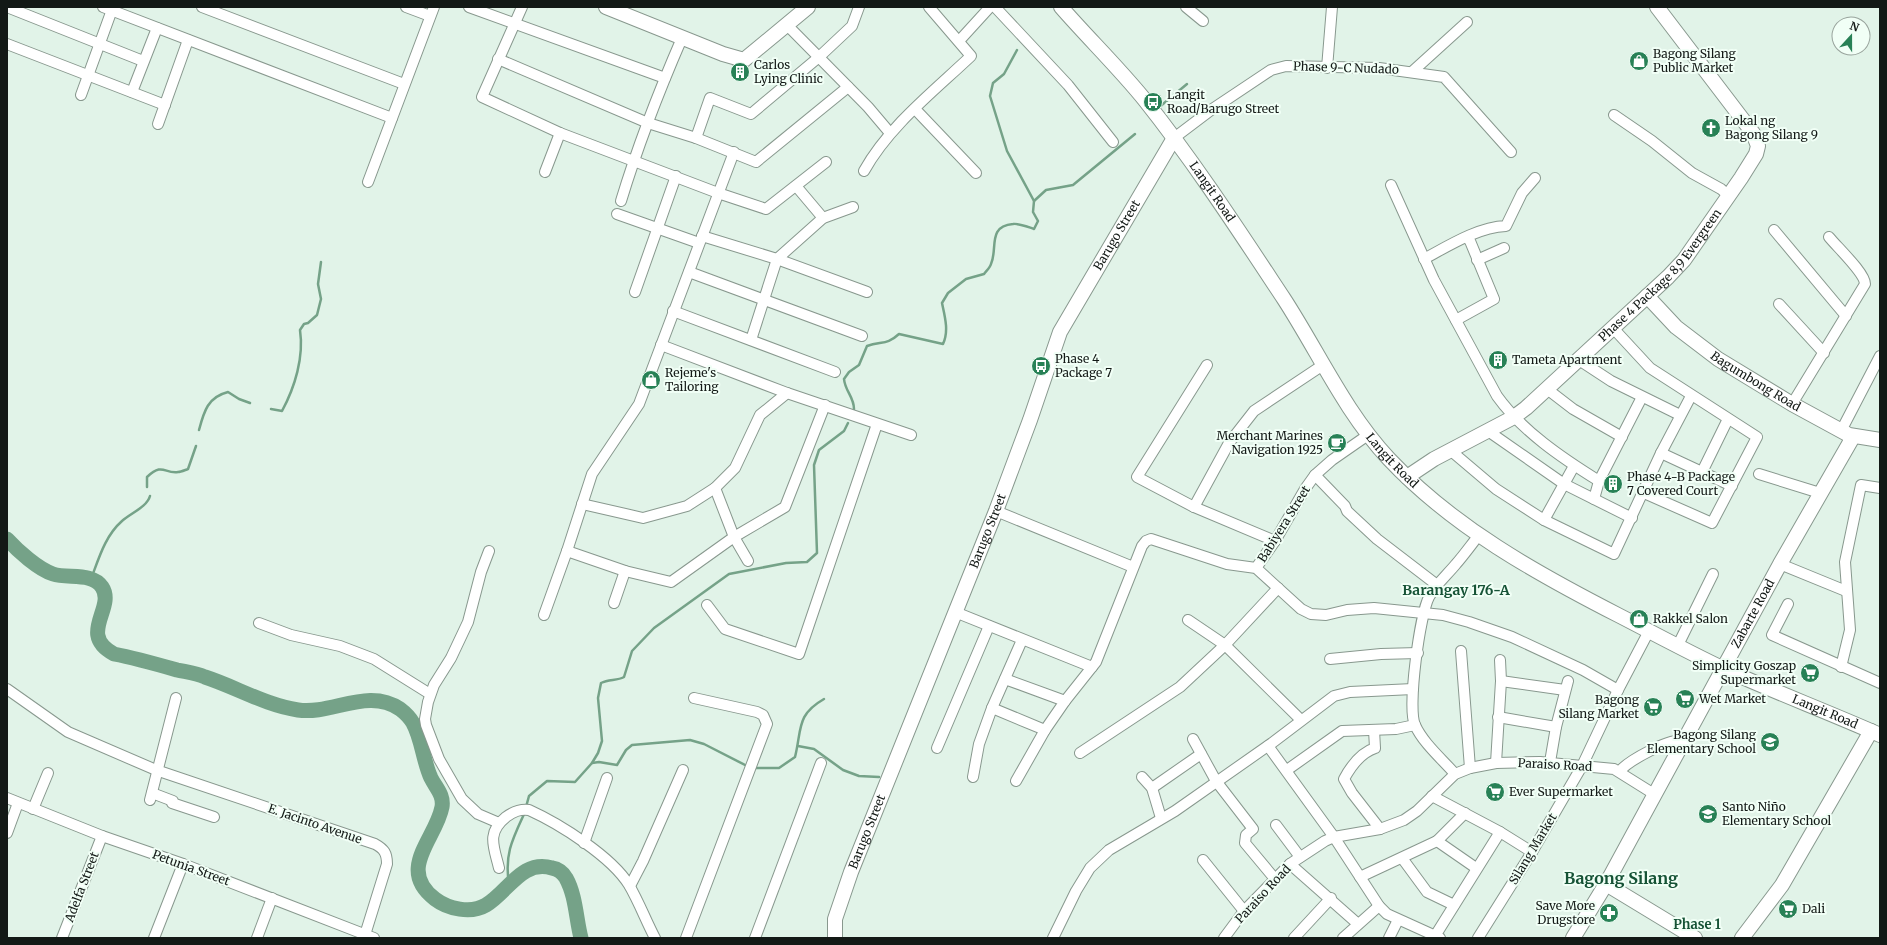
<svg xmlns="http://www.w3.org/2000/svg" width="1887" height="945" font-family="Merriweather,serif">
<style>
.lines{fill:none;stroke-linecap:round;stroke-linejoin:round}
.stream{stroke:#75a288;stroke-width:2.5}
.river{stroke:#75a288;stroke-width:15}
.street-casing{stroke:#88988e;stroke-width:12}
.secondary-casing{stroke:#88988e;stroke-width:16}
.street{stroke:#fff;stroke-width:10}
.secondary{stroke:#fff;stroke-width:14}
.labels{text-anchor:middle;stroke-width:4;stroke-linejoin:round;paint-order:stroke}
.poi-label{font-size:12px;fill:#131916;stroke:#f1fff6;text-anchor:start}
.street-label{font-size:12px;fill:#131916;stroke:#f1fff6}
.neighbourhood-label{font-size:13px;font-weight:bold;fill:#165336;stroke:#f1fff6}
.quarter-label{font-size:14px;font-weight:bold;fill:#165336;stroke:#f1fff6}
.district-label{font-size:16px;font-weight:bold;fill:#165336;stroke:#f1fff6}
</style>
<rect width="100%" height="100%" fill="#e1f3e8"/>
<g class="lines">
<g class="stream">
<path d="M 1157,109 L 1187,84"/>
<path d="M 1034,201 L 1046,190 L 1073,185 L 1135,134"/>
<path d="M 271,409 L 282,411 C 295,387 304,357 300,330 L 304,324 L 308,323 L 317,315 L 321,299 L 318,284 L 321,262"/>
<path d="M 854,409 C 854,397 845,391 844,379 L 849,372 L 859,365 L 867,346 C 882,341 887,345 899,334 L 943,344 C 949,331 945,317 942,303 L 948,293 L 966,279 L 984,274 C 986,271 990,268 991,264 C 998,249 987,226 1013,224 C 1019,223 1028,227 1034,229 L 1038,221 L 1033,212 L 1034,201 L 1007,151 L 990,96 L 993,83 L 1004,74 L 1017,50"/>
<path d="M 199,430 C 204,411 208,397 228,392 L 239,399 L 250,403"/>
<path d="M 147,487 L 147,477 C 163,462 164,474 178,472 C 181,472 185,470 188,469 L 196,446"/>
<path d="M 91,579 C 99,558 105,536 122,521 C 131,513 147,507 150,496"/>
<path d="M 798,746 L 814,749 L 843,770 L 859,776 L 879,777"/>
<path d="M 592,763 L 599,762 L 617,765 L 626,750 L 632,745 L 690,740 L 704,744 L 749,767"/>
<path d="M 754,768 L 779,768 L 795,757 C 802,729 796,715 824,699"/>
<path d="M 526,807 L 529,796 L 547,781 L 575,782 L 592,763 L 598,753 L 602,741 L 598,698 L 601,683 C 609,679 617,681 624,677 L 632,651 L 654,628 L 729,574 L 786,563 L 807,562 L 817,553 L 814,465 L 819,450 L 844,431 L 848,423"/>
<path d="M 509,884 C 504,854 513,838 525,812"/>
</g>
<path class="river" d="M 7,539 C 18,551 38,569 53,574 C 68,579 92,572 102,587 C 116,608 77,634 114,654 C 135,658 156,664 177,670 C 186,672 196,673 205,677 C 236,687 265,705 298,710 C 332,715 368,687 400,709 C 404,712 410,718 413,723 C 422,739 423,761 431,778 C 436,788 444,795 442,807 C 436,839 396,869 435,899 C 448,909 471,914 486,905 C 508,892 522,859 552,868 C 558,869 563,873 566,878 C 576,896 576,919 581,938"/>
<defs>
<g id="street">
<path d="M 7,7 L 143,61"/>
<path d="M 103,7 L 392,118"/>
<path d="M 202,7 L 404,84"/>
<path d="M 406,7 L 430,16"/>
<path d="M 469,7 L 665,78"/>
<path d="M 522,7 L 482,97 L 560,133 L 718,193 L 766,209 L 826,162"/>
<path d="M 995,7 L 1068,85 L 1113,142"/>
<path d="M 1186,7 L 1203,21"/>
<path d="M 787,25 L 868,107 L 890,133"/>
<path d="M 959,41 L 990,7"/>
<path d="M 7,44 L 165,105"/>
<path d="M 498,59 L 648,123 L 696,138 L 756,162 L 848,87"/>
<path d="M 1327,68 L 1332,7"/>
<path d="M 1413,71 L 1467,22"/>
<path d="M 132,92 L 157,28"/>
<path d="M 81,95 L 113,7"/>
<path d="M 915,109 L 976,173"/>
<path d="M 1614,115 L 1652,141 L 1692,173 L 1721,189 L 1729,196"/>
<path d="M 158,124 L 188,40"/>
<path d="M 696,138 L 710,98 L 751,114 L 819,57 L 852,26 L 859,7"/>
<path d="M 1174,138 L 1211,110 L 1271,70 L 1286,66 L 1379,68 L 1444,77 L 1511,152"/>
<path d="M 864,171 C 889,126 934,91 971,56 L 929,7"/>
<path d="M 545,172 L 560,133"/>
<path d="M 368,182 L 434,7"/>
<path d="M 1391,185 L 1434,280 L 1497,396 C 1522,431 1562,458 1599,481"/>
<path d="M 796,186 L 823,218"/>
<path d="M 621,201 C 638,145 659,91 682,38"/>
<path d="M 617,214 L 699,243"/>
<path d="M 1774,230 L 1846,316"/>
<path d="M 702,236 L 777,259 L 867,292"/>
<path d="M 1424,259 C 1448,246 1478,227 1506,226 L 1522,193 L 1535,178"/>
<path d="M 1477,260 L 1504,248"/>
<path d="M 689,272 L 862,336"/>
<path d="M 635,292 L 676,176"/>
<path d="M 1779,304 L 1824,353"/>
<path d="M 673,311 L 835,372"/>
<path d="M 1456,320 L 1494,299 L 1470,241 L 1467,238"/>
<path d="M 1613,328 L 1650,368 L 1757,437 L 1712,523 L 1644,493"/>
<path d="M 751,340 L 777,259 L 823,218 L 853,207"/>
<path d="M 661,345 L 787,393 L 911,435"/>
<path d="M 1579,360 L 1611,381 L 1680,415"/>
<path d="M 1207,365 L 1137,477 L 1194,507 L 1275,541"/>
<path d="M 1547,389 L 1573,409 L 1622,437"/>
<path d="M 1792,404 L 1865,284 C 1865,273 1837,247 1829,237"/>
<path d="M 1488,431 L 1564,484 L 1632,518"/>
<path d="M 1841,431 L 1880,356"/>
<path d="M 1450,450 L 1496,489 L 1544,520 L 1614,554 L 1661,453 L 1691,396"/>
<path d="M 1661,453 L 1732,486"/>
<path d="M 1702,472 L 1728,419"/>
<path d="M 1759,474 L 1820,493"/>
<path d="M 1315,475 L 1345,506 L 1347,511 L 1377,539 L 1437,585"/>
<path d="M 715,488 L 734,537 L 748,561"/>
<path d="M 1594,499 L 1599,481 L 1642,397"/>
<path d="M 582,504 L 643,518 L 687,506 L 715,488 L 735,468 L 760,415 L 787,393"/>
<path d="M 1194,507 L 1229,443 L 1254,411 L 1323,365"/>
<path d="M 996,511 L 1133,567"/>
<path d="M 1544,520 L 1574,466"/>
<path d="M 489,551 L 481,572 L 468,622 L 451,658 L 434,685 L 428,702 L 425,719 L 426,725 L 439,759 L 462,799 L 478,814 L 499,823"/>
<path d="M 567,551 L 625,571 L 671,582 L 734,537 L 785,507 L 825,405"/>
<path d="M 1780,564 L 1846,591"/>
<path d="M 1256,568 L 1275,541 L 1305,489 L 1315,475 L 1332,460 L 1368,435"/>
<path d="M 614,603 L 625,571"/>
<path d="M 1788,604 L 1772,635 L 1880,683"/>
<path d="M 707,605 L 725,629 L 799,654 L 877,424"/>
<path d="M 955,612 L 1092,667"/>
<path d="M 544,615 L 567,551 L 592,474 L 639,404 L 734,152"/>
<path d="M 1188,620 L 1225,645 L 1301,720"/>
<path d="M 259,623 L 291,635 L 340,646 L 374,659 L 430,694"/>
<path d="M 1678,645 L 1713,574"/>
<path d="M 1461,651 L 1470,768"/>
<path d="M 1330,659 L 1381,654 L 1418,653"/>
<path d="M 1841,667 L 1850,630 L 1845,562 L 1861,485 L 1880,488"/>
<path d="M 1005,679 L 1065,701"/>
<path d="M 1501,681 L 1565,690"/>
<path d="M 7,689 L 68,732 L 156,770 L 375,844 C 384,849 387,853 387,864 L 364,938"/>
<path d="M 992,708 L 1045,730"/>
<path d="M 1498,717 L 1556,727"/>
<path d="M 1374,730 L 1375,748 C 1360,753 1351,766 1344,779 L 1352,793 L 1380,829"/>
<path d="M 1193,739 L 1216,781 L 1253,829 L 1246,835 L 1245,843 L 1275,879"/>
<path d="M 1268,746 L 1334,837 L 1379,906 L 1387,914 L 1440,938"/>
<path d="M 937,748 L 989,626"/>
<path d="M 1080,753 L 1180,687 L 1225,645 L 1278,588"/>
<path d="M 1550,762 L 1556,727 L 1568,681"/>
<path d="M 1496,763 L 1501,681 L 1500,660"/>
<path d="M 1287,770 L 1342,731 L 1396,729 L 1415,725"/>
<path d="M 1620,771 C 1628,761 1671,737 1683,741"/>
<path d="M 1455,774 C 1442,759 1423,743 1415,725 C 1407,708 1420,614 1429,597 C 1436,584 1447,575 1456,564 C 1464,555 1471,545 1479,535"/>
<path d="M 973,777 L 979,744 L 992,708 L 1022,640"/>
<path d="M 1142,777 L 1152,788 L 1161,818"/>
<path d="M 1016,781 L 1045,730 L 1065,701 L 1096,662 L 1142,546 L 1146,541 L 1151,539 L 1227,564 L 1256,568 L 1301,609 L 1311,614 L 1326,615 L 1347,610 L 1374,608 L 1443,615 L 1469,622 L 1512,637 L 1583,670 L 1618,690"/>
<path d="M 1152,788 L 1201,754"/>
<path d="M 152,793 L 173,801 L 172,803 L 214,817"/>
<path d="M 1432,796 L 1500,832 L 1532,852"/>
<path d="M 7,798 L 102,836 L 183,864 L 374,938"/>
<path d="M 150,800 L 176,698"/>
<path d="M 33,809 L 48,773"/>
<path d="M 1276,825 L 1300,857"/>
<path d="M 7,833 L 18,803"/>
<path d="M 1437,841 L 1476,868"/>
<path d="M 584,843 L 607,778"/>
<path d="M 1402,858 L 1427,892 L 1454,905"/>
<path d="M 1203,860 L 1244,911"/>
<path d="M 1290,864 L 1358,924"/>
<path d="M 499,868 C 494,847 486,833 506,817 C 514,811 520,809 529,810 C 560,824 612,857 629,885 C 639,902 646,921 655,938"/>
<path d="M 1360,877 L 1437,841 L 1465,813"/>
<path d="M 630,886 L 643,861 L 683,770"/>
<path d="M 1435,936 L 1500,832"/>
<path d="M 62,938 L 102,836"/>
<path d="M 154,938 L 183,864"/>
<path d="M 257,938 L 272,898"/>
<path d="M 686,938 L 767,724 L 763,715 L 757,712 L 694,698"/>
<path d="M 755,938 L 821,763"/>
<path d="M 1053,938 L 1076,891 L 1090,868 L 1109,850 L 1175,811 L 1272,743 L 1334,696 L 1350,692 L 1413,689"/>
<path d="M 1224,938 L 1244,911 L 1290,864 L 1325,841 L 1334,837 L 1380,829 L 1404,820 L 1417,811 L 1455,774 L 1470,768 L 1496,763 L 1540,762 L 1614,769 L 1654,794"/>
<path d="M 1294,938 L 1331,898"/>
<path d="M 1343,938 L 1379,906"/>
<path d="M 1389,938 L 1398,920"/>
<path d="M 1478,938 L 1532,852 L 1582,766 L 1618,690 L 1649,631"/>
</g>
<g id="secondary">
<path d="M 606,7 L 723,54 L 744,60 L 808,7"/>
<path id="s1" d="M 1061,7 C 1088,38 1118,67 1144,99 C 1195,163 1239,231 1284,299 C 1319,353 1345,412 1389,459 C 1453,527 1536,573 1618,615 C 1653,633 1688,652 1724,669 C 1775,692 1828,712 1880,735"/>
<path id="s2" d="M 1647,296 L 1676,327 L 1718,359 L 1792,404 L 1849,435 L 1880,440"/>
<path id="s3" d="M 1407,477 L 1434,459 L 1514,417 L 1526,408 L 1668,277 L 1684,260 L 1741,178 L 1756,154 L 1758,146 L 1753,133 L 1657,7"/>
<path d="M 1606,884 L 1695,938"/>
<path id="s4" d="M 835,938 L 835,919 L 851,872 L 996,511 L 1030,420 L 1060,332 L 1174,138"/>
<path id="s5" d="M 1573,938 L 1606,884 L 1780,564 L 1853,437"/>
<path d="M 1742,938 L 1782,885 L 1871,731"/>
</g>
</defs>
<use href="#street" class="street-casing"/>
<use href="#secondary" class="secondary-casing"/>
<use href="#street" class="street"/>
<use href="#secondary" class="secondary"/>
</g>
<defs>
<symbol id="shop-disc" viewBox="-11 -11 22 22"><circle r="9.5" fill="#288156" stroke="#f1fff6"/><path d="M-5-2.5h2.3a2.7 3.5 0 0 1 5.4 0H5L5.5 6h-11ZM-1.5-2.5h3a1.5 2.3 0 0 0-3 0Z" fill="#fff"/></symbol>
<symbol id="building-disc" viewBox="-11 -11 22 22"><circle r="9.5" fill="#288156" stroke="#f1fff6"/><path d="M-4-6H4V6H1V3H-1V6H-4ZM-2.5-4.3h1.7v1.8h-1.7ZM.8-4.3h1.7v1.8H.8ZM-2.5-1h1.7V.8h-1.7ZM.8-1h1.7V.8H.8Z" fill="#fff"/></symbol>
<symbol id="bus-disc" viewBox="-11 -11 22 22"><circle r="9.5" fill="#288156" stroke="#f1fff6"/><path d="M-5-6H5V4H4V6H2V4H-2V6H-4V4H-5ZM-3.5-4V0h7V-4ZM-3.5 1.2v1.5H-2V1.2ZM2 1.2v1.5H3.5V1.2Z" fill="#fff"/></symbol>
<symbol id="church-disc" viewBox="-11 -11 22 22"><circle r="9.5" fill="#288156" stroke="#f1fff6"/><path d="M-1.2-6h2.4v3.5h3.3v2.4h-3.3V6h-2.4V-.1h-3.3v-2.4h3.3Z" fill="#fff"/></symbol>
<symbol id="cafe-disc" viewBox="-11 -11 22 22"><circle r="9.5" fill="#288156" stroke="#f1fff6"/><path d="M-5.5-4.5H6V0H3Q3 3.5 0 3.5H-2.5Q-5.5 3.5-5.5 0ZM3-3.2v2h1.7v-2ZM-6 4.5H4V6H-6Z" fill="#fff"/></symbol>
<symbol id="supermarket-disc" viewBox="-11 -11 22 22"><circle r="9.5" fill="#288156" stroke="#f1fff6"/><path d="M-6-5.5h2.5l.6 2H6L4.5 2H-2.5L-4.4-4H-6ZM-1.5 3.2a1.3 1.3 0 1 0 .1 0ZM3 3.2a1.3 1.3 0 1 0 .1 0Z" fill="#fff"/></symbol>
<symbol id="school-disc" viewBox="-11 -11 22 22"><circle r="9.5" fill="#288156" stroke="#f1fff6"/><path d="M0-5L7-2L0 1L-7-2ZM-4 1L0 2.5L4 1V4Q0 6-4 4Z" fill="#fff"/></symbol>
<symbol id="pharmacy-disc" viewBox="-11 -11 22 22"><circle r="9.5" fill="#288156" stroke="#f1fff6"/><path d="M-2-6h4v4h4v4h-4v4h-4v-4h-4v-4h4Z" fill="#fff"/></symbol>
</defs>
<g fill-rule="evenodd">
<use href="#shop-disc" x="1628" y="50" width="22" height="22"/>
<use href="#building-disc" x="729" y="61" width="22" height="22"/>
<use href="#bus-disc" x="1142" y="91" width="22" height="22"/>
<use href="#church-disc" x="1700" y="117" width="22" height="22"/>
<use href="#building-disc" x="1487" y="349" width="22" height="22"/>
<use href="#bus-disc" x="1030" y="355" width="22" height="22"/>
<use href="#shop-disc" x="640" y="369" width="22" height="22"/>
<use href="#cafe-disc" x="1326" y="432" width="22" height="22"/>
<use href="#building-disc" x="1602" y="473" width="22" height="22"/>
<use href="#shop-disc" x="1628" y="608" width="22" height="22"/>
<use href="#supermarket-disc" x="1799" y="662" width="22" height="22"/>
<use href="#supermarket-disc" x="1674" y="688" width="22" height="22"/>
<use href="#supermarket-disc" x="1642" y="696" width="22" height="22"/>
<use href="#school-disc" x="1759" y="731" width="22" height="22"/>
<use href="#supermarket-disc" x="1484" y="781" width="22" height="22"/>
<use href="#school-disc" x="1697" y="803" width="22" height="22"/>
<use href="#supermarket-disc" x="1777" y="898" width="22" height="22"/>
<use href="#pharmacy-disc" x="1598" y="902" width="22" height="22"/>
</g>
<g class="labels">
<g class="poi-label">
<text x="1653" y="58">Bagong Silang<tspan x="1653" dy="14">Public Market</tspan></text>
<text x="754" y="69">Carlos<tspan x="754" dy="14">Lying Clinic</tspan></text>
<text x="1167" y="99">Langit<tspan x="1167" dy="14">Road/Barugo Street</tspan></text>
<text x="1725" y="125">Lokal ng<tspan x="1725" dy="14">Bagong Silang 9</tspan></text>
<text x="1055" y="363">Phase 4<tspan x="1055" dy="14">Package 7</tspan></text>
<text x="1512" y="364">Tameta Apartment</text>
<text x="665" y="377">Rejeme's<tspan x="665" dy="14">Tailoring</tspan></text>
<text x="1323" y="440" text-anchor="end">Merchant Marines<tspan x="1323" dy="14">Navigation 1925</tspan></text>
<text x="1627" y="481">Phase 4-B Package<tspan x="1627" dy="14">7 Covered Court</tspan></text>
<text x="1653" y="623">Rakkel Salon</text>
<text x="1796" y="670" text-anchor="end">Simplicity Goszap<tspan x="1796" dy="14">Supermarket</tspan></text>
<text x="1699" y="703">Wet Market</text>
<text x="1639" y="704" text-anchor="end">Bagong<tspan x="1639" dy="14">Silang Market</tspan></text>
<text x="1756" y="739" text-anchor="end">Bagong Silang<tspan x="1756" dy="14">Elementary School</tspan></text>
<text x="1509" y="796">Ever Supermarket</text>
<text x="1722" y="811">Santo Niño<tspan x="1722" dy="14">Elementary School</tspan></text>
<text x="1595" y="910" text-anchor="end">Save More<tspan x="1595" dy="14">Drugstore</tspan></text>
<text x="1802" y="913">Dali</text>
</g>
<g class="street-label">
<text transform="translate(1346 68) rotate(2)" y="4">Phase 9-C Nudado</text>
<text dy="4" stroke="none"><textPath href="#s1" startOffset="239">Langit Road</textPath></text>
<text dy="4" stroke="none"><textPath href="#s4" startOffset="760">Barugo Street</textPath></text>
<text dy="4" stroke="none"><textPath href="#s3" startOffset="327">Phase 4 Package 8,9 Evergreen</textPath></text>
<text dy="4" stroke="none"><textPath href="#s2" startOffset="139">Bagumbong Road</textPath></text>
<text dy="4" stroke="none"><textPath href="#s1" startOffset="563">Langit Road</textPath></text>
<text transform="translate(1284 524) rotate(-58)" y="4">Babiyera Street</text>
<text dy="4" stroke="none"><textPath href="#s4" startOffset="436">Barugo Street</textPath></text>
<text dy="4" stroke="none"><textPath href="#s5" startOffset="371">Zabarte Road</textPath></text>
<text dy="4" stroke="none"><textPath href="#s1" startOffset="1067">Langit Road</textPath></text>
<text transform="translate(1555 765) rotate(3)" y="4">Paraiso Road</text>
<text transform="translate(315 824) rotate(19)" y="4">E. Jacinto Avenue</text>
<text dy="4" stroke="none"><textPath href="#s4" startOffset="112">Barugo Street</textPath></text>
<text transform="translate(1533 849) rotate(-59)" y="4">Silang Market</text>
<text transform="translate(191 868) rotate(20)" y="4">Petunia Street</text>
<text transform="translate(82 887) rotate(-69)" y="4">Adelfa Street</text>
<text transform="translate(1263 894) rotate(-47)" y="4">Paraiso Road</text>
</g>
<g class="neighbourhood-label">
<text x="1697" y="929">Phase 1</text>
</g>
<g class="quarter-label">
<text x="1456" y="595">Barangay 176-A</text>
</g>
<g class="district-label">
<text x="1621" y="884">Bagong Silang</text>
</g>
</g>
<rect width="1887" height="945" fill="none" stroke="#131916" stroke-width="16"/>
<g transform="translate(1851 36) rotate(21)"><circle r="19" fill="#f1fff6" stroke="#98a39c"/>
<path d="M0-3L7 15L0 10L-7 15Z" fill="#288156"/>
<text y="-6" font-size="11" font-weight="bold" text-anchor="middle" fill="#131916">N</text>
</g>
</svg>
